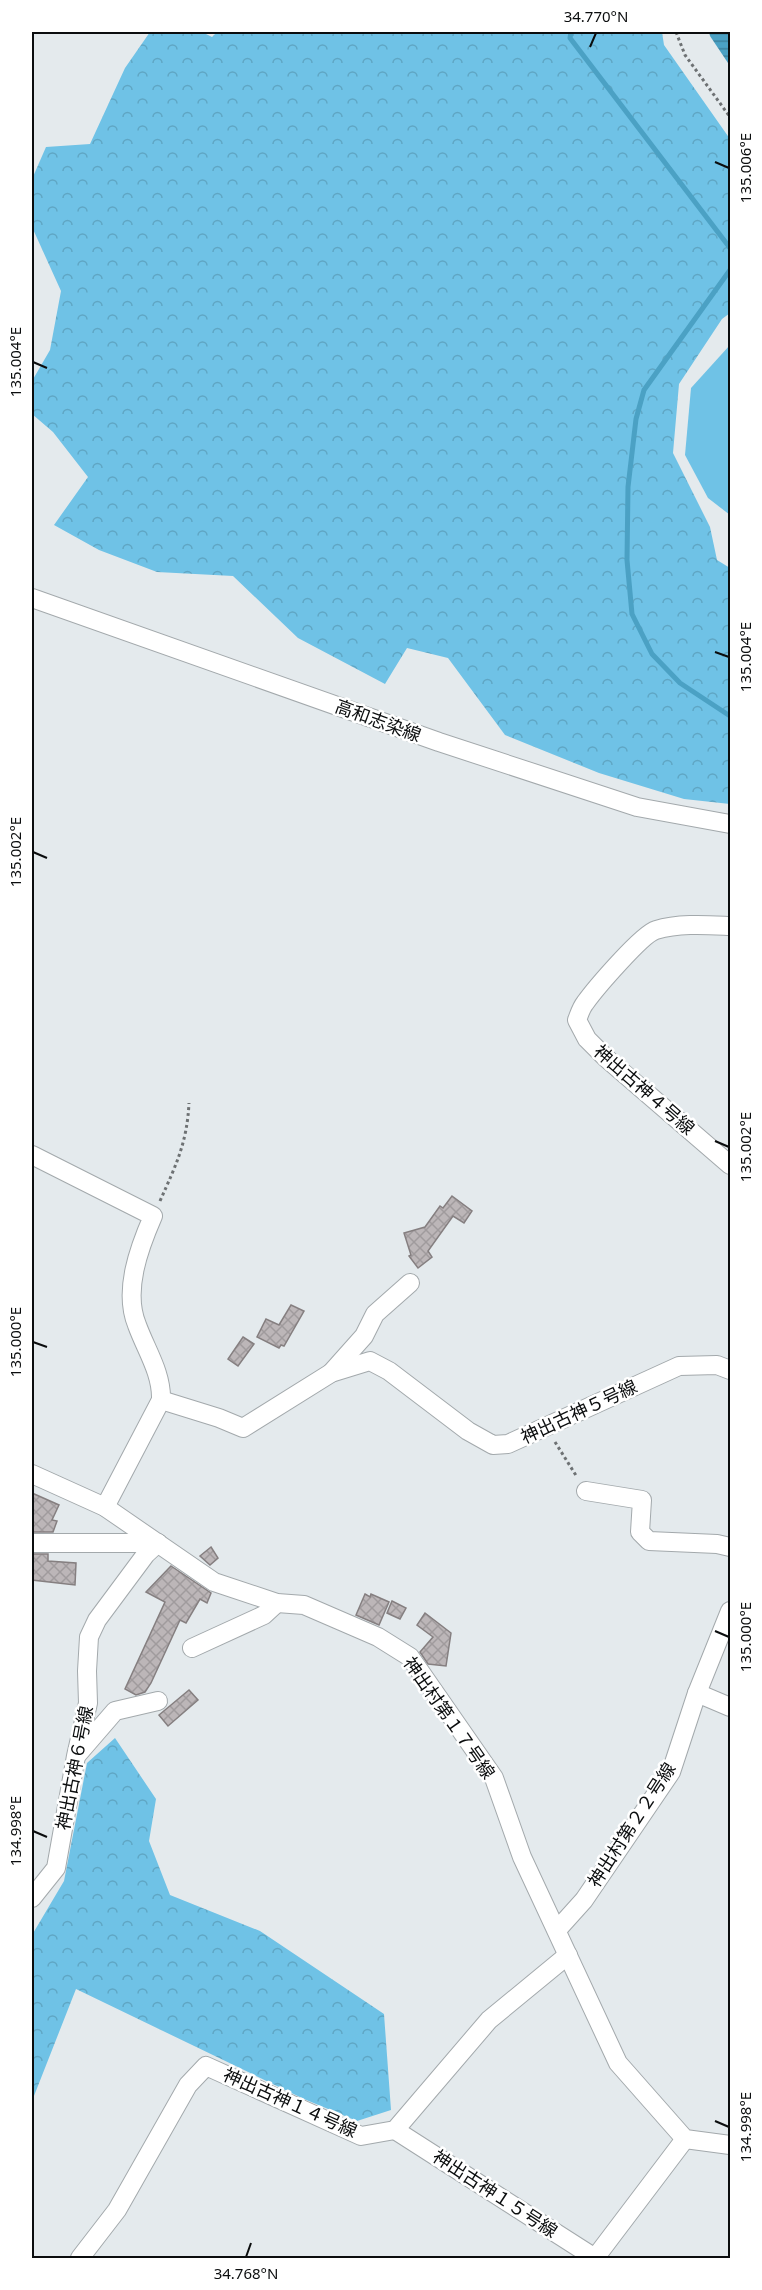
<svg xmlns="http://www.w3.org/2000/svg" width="762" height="2290" font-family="'Noto Sans','Noto Sans JP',sans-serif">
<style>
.green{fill:#6fc2e6}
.forest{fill:url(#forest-crowns)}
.water{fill:url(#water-rules)}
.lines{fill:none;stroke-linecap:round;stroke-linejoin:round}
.stream{stroke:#4ba1c4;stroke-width:5}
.building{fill:url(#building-cross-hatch);stroke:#857f80;stroke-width:1.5}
.minor-casing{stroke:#a3a9ac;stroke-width:20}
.path{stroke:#6d7173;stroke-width:3;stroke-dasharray:3 3;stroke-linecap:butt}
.minor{stroke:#fff;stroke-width:18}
.ticks{fill:none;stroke:#0b0d0e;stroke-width:2}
.labels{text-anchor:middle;stroke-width:5;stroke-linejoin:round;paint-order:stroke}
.street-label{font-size:18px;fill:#0b0d0e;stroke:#fff}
.neatline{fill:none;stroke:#0b0d0e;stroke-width:2}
.ticks-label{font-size:15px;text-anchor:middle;fill:#0b0d0e}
</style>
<defs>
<pattern id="forest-crowns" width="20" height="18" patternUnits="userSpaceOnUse" patternTransform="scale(1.5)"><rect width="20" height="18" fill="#6fc2e6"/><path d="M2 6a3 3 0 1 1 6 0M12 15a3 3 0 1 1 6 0" fill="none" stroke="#5fa6c4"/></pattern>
<pattern id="water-rules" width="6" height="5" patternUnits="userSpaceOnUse" patternTransform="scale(1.5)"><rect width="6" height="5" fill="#4ba1c4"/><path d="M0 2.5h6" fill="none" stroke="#3d829e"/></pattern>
<pattern id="building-cross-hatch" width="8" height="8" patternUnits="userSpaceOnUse" patternTransform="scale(1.5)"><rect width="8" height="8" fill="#bcb6b8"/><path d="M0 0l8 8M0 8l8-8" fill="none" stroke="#a09b9d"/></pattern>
</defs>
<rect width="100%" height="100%" fill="#e4eaed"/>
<path class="green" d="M 730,345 L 730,515 L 708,498 L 685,455 L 691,388 Z"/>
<g class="forest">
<path d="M 150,32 L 202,32 L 212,37 L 217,32 L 662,32 L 664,45 L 730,139 L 730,313 L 722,319 L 679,384 L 673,453 L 710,527 L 717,560 L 730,568 L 730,804 L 684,799 L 599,773 L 505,735 L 448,658 L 407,648 L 385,684 L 298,638 L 233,576 L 157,572 L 99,550 L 54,525 L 88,477 L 53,432 L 32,414 L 32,381 L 50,350 L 61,291 L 32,227 L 32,179 L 46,147 L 90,144 L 125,68 Z"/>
<path d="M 115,1738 L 156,1799 L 149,1841 L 170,1895 L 260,1931 L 384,2014 L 391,2110 L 357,2121 L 304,2099 L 76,1989 L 32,2101 L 32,1935 L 64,1881 L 87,1763 Z"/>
</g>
<path class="water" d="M 709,32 L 730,32 L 730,66 L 710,36 Z"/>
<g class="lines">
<g class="stream">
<path d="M 571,32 L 570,38 L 730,248"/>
<path d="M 730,270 L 644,390 L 636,419 L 628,487 L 627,560 L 632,614 L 652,654 L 680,683 L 730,716"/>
</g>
</g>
<g class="building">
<path d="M 452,1196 L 472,1211 L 464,1223 L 453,1216 L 428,1251 L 432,1257 L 418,1268 L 409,1256 L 411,1255 L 404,1233 L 425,1227 L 440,1206 L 443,1208 Z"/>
<path d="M 291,1305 L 304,1311 L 284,1346 L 281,1345 L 279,1348 L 257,1337 L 266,1319 L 279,1325 Z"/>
<path d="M 243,1337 L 254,1344 L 238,1366 L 228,1359 Z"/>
<path d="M 32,1493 L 59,1505 L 52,1520 L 57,1521 L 53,1532 L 32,1532 Z"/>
<path d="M 211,1547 L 218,1558 L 210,1565 L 200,1556 Z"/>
<path d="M 32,1554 L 48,1554 L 48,1561 L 76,1563 L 75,1585 L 32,1580 Z"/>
<path d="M 171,1566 L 211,1593 L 207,1603 L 200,1599 L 186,1623 L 180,1620 L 151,1683 L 145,1692 L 136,1695 L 125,1689 L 165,1602 L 146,1592 Z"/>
<path d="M 365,1594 L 370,1597 L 371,1594 L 389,1602 L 379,1625 L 356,1615 Z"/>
<path d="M 392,1601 L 406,1608 L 400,1619 L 387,1613 Z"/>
<path d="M 425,1613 L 451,1633 L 446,1666 L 428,1664 L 420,1652 L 433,1637 L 417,1625 Z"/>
<path d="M 189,1690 L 198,1700 L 168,1726 L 159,1715 Z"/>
</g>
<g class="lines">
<defs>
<g id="minor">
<path d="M 32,598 L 439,742 L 637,807 L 730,824"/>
<path d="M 730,926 C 707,925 679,923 656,930 C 642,934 595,989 585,1003 C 581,1008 579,1015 577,1020 L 587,1039 L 606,1058 L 730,1165"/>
<path d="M 32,1155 L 153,1216 C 139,1248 123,1291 137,1325 C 146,1350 162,1373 161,1400"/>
<path d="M 331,1373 L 364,1336 L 375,1314 L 410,1283"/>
<path d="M 32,1474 L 105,1507 L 214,1582 L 277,1603 L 304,1605 L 378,1637 L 410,1657 L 494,1778 L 522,1857 L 618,2063 L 685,2139 L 730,2145"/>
<path d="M 586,1491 L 642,1500 L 640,1532 L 649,1541 L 717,1544 L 730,1547"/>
<path d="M 105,1507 L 161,1400 L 219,1418 L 243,1428 L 331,1373 L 370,1361 L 389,1371 L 468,1431 L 493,1445 L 508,1444 L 679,1366 L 717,1365 L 730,1370"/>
<path d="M 32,1543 L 158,1543"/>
<path d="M 192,1648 L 264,1615 L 277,1603"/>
<path d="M 697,1693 L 730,1707"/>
<path d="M 77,1755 L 115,1711 L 158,1701"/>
<path d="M 32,1898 L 56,1868 L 76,1756 L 88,1703 L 87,1671 L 89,1637 L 97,1620 L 146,1554 L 158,1543"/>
<path d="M 557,1930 L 584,1900 L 671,1772 L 697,1693 L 730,1611"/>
<path d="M 395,2130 L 595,2258 L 685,2139"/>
<path d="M 80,2258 L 117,2210 L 188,2085 L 206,2066 L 361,2136 L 395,2130 L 489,2020 L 568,1955"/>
</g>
</defs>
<use href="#minor" class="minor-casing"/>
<g class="path">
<path d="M 676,32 L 685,55 L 730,117"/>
<path d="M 160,1201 C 176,1165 187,1143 189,1103"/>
<path d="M 555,1442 L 577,1477"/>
</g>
<use href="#minor" class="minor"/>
</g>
<path class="ticks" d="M 590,47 L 596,33M 715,162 L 729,168M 33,362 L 47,368M 715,652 L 729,657M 33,852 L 47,858M 715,1141 L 729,1147M 33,1342 L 47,1347M 715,1631 L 729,1637M 33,1831 L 47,1837M 715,2121 L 729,2127M 246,2257 L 251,2243"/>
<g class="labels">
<g class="street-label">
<text transform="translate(378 721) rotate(20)" y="6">高和志染線</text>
<text transform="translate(644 1090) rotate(41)" y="6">神出古神４号線</text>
<text transform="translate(579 1412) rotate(-25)" y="6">神出古神５号線</text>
<text transform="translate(449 1718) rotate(55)" y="6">神出村第１７号線</text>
<text transform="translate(75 1768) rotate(-79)" y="6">神出古神６号線</text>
<text transform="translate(632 1825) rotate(-57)" y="6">神出村第２２号線</text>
<text transform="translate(290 2103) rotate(24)" y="6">神出古神１４号線</text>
<text transform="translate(495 2194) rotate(33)" y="6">神出古神１５号線</text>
</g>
</g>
<rect width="762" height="2290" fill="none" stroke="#ffffff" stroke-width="66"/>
<rect x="33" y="33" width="696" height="2224" class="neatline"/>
<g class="ticks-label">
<text x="596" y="22">34.770°N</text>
<text transform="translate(746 168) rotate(-90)" y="5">135.006°E</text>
<text transform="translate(16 362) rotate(-90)" y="5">135.004°E</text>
<text transform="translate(746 657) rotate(-90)" y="5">135.004°E</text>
<text transform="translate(16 852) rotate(-90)" y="5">135.002°E</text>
<text transform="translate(746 1147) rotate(-90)" y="5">135.002°E</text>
<text transform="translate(16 1342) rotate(-90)" y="5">135.000°E</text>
<text transform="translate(746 1637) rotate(-90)" y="5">135.000°E</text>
<text transform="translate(16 1831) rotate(-90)" y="5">134.998°E</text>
<text transform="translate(746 2127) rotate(-90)" y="5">134.998°E</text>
<text x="246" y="2279">34.768°N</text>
</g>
</svg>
